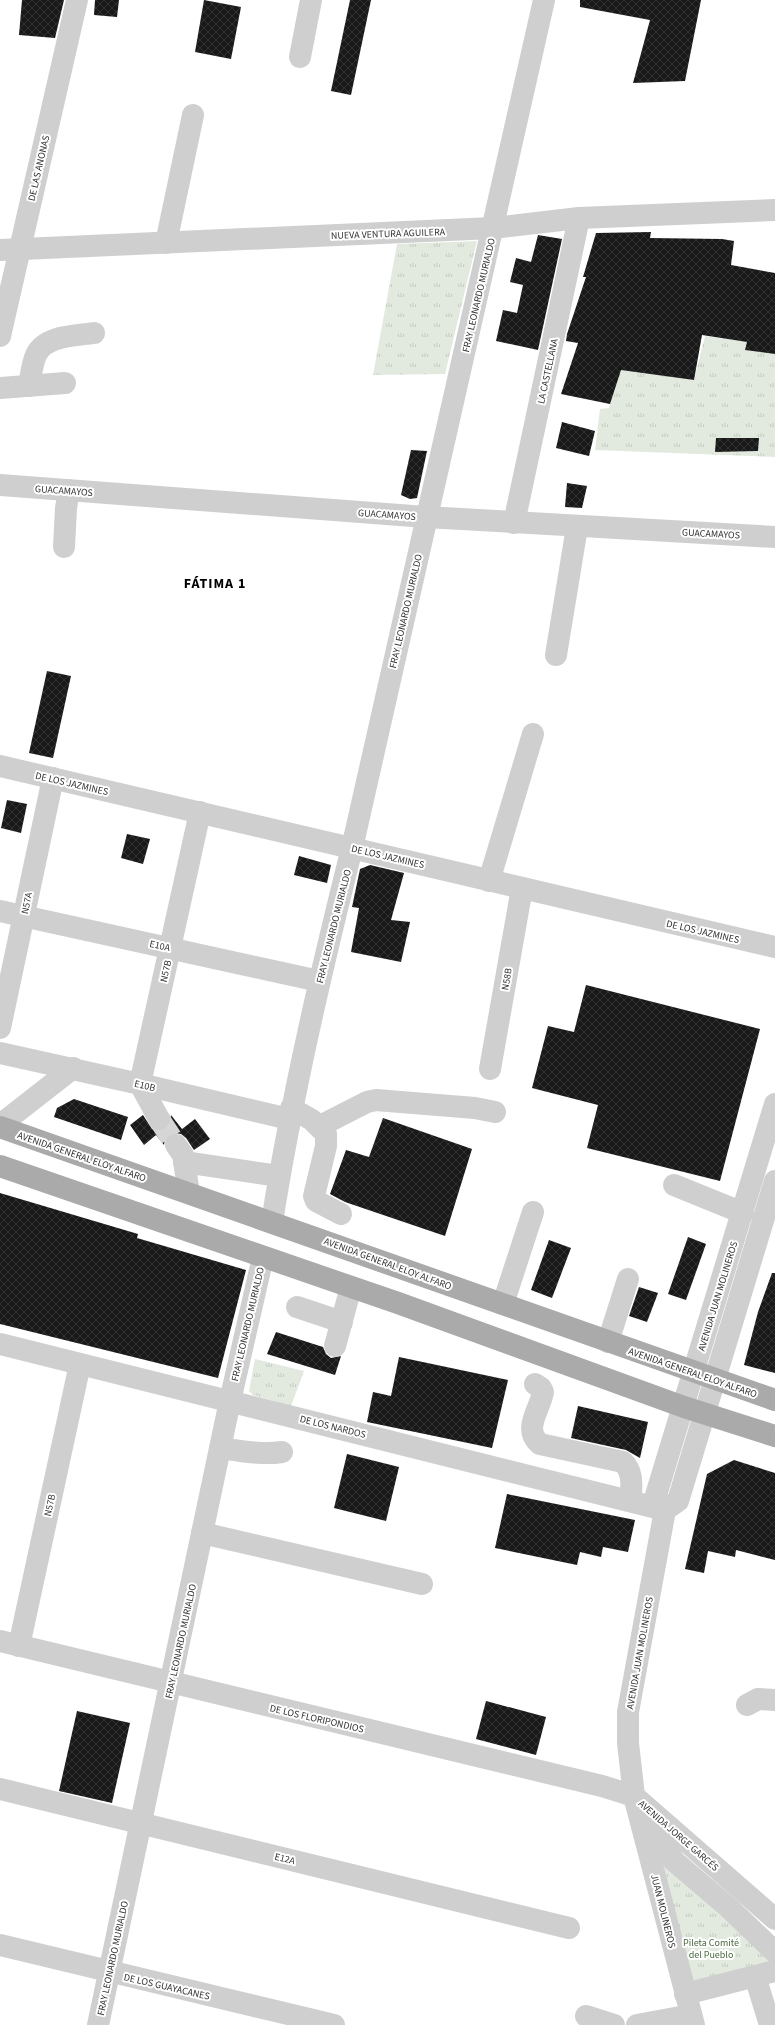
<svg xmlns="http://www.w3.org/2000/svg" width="775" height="2025" font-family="'Source Sans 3',sans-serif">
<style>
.grass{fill:url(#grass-tufts)}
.building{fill:url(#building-cross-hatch)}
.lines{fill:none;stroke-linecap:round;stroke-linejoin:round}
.minor-tunnel{stroke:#d6d6d6;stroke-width:22;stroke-dasharray:22 11;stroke-linecap:butt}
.minor{stroke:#cfcfcf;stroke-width:22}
.major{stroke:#aaa;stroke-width:22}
.labels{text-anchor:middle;stroke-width:4;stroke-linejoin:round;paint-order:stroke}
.street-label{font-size:10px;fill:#323232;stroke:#fff}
.park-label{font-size:10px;fill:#4c6a42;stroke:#fff}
.district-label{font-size:14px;font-weight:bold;letter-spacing:1px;fill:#000;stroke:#fff}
</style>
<defs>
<pattern id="grass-tufts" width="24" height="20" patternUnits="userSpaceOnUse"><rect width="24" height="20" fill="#e2eadf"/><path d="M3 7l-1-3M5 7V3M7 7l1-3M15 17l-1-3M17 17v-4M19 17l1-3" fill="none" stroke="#c2c9c0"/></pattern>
<pattern id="building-cross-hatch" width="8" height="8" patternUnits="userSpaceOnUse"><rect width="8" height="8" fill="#191919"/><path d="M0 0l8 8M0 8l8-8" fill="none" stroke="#323232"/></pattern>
</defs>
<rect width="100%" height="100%" fill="#fff"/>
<g class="grass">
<path d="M 477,241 L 445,374 L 373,375 L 397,244 Z"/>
<path d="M 705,336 L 747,342 L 746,350 L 775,354 L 775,457 L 595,450 L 600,409 L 609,408 L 619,369 L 694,380 Z"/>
<path d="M 255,1359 L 304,1371 L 291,1406 L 253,1395 L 249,1391 Z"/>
<path d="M 640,1815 L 775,1954 L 775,1971 L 685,1994 Z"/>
</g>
<g class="building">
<path d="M 22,0 L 64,0 L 55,38 L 19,35 Z"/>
<path d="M 95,0 L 119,0 L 117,17 L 94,15 Z"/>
<path d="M 204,0 L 241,7 L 231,59 L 195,52 Z"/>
<path d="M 350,0 L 371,0 L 351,95 L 331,91 Z"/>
<path d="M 580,0 L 701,0 L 685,81 L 633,83 L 650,20 L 580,7 Z"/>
<path d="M 651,232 L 650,238 L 722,239 L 734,241 L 731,265 L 775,273 L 775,354 L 745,350 L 747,342 L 702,335 L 694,380 L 621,370 L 610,404 L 561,394 L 578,343 L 566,341 L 567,334 L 586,277 L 583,277 L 596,233 Z"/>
<path d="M 538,235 L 562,239 L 538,350 L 496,341 L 503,310 L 517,313 L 523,285 L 510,282 L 516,258 L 531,262 Z"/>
<path d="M 562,422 L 595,431 L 589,456 L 556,448 Z"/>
<path d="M 716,438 L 759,438 L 758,451 L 715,452 Z"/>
<path d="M 411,450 L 427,451 L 417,498 L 410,499 L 401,495 Z"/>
<path d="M 567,483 L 587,486 L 582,508 L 565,507 Z"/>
<path d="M 47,671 L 71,676 L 53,758 L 29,753 Z"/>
<path d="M 7,800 L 27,804 L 21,833 L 1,828 Z"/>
<path d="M 127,834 L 150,839 L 143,864 L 121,858 Z"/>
<path d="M 299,856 L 331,865 L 327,883 L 294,875 Z"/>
<path d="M 370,865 L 404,873 L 391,920 L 410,922 L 401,962 L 351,952 L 359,908 L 352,907 L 360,869 Z"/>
<path d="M 586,985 L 760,1029 L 720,1181 L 587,1148 L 598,1105 L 532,1088 L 548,1026 L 574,1032 Z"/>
<path d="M 74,1099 L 128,1117 L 121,1140 L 54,1117 L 57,1108 Z"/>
<path d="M 143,1115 L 152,1129 L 158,1131 L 165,1130 L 169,1126 L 171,1115 L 182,1129 L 195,1119 L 210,1139 L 194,1150 L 186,1138 L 181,1134 L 175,1133 L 169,1135 L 165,1139 L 164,1145 L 156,1135 L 144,1145 L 130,1125 Z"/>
<path d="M 383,1118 L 472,1149 L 445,1236 L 345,1202 L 330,1194 L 346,1150 L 369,1157 Z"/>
<path d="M 0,1193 L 138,1234 L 137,1238 L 246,1270 L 218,1378 L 0,1324 Z"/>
<path d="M 688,1237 L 706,1244 L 686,1300 L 668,1294 Z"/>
<path d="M 549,1240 L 571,1248 L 552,1298 L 531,1290 Z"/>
<path d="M 772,1273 L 775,1273 L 775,1373 L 744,1365 L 758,1312 Z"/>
<path d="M 639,1287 L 658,1293 L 647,1322 L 629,1316 Z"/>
<path d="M 276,1332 L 323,1347 L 326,1354 L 331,1358 L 341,1356 L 335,1375 L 267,1354 Z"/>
<path d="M 399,1357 L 508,1380 L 492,1448 L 367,1422 L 373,1392 L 391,1396 Z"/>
<path d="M 578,1406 L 648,1422 L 640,1458 L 626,1450 L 571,1438 Z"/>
<path d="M 347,1454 L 399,1467 L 386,1521 L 334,1508 Z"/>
<path d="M 734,1460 L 775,1473 L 775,1560 L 736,1550 L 735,1557 L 708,1551 L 704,1573 L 685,1569 L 707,1474 Z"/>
<path d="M 507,1494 L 635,1520 L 628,1552 L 603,1547 L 601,1557 L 580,1552 L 577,1565 L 495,1548 Z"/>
<path d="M 486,1701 L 546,1717 L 536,1755 L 476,1739 Z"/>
<path d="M 77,1711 L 130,1723 L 112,1803 L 59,1791 Z"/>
</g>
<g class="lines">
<path class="minor-tunnel" d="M 159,1119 L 176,1145"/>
<g class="minor">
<path d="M 300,57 L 311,0"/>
<path d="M 166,243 L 193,115"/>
<path d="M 0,250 L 493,228 L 579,218 L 775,210"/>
<path d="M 0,336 L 77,0"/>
<path d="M 29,386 C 31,376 32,364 36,355 C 45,335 76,336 94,333"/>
<path d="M 0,388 L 65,383"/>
<path d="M 0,485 L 426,517 L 775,537"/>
<path d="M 514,523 L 579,218"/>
<path d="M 64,547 L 66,508 L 69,490"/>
<path d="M 556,655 L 577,527"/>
<path d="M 0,766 L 775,947"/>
<path d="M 489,881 L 533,734"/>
<path d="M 0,911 L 319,981"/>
<path d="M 0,1028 L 53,778"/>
<path d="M 0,1053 L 140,1084 L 289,1119"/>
<path d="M 490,1069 L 522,888"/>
<path d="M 291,1108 L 312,1120 L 326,1134 L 326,1146 L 314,1196 L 316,1201 L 341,1214"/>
<path d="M 159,1119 L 140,1084 L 200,812"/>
<path d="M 0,1125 L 73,1068"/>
<path d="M 320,1126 L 367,1102 L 376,1100 L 475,1108 L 495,1112"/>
<path d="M 176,1145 L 183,1155 L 189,1193"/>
<path d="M 184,1162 L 279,1176"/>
<path d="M 674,1185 L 743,1213"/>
<path d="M 272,1222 C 292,1096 321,972 352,848 L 544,0"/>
<path d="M 503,1304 L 533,1212"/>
<path d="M 297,1307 L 342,1322"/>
<path d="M 608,1342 L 628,1279"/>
<path d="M 0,1344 L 665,1510"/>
<path d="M 335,1346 L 351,1287"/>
<path d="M 535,1384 L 541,1388 L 543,1392 C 540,1410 522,1429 540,1444 L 623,1462 C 634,1472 631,1487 631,1500"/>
<path d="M 220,1448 C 240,1451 262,1455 282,1452"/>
<path d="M 665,1510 L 678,1501 L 775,1181"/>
<path d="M 202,1533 L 422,1584"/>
<path d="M 0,1641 L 602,1786 L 634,1796 L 775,1919"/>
<path d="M 19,1646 L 80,1364"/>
<path d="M 747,1705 L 758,1699 L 775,1700"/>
<path d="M 0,1789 L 569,1928"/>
<path d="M 647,1816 L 674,1861 L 728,1907 L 775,1952"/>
<path d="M 0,1945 L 334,2025"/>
<path d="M 755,1976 L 770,2025"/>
<path d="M 685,1994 L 775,1971"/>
<path d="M 586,2016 L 614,2025"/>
<path d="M 98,2025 L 230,1401 L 263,1257"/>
<path d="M 637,2025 L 691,2015"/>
<path d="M 694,2025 L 634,1796 L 628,1743 L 628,1712 L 665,1510 L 656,1495 L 775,1104"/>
</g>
<g class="major">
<path d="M 0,1127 L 775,1400"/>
<path d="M 0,1166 L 398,1303 L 684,1407 L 775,1436"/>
</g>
</g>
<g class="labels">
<g class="street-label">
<text transform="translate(38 168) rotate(-77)" y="4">DE LAS ANONAS</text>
<text transform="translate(388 233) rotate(-2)" y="4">NUEVA VENTURA AGUILERA</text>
<text transform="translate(478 295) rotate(-77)" y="4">FRAY LEONARDO MURIALDO</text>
<text transform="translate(547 371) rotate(-78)" y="4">LA CASTELLANA</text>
<text transform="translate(64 490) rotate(4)" y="4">GUACAMAYOS</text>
<text transform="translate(387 514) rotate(4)" y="4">GUACAMAYOS</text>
<text transform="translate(711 533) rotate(3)" y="4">GUACAMAYOS</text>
<text transform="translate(405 611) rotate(-77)" y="4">FRAY LEONARDO MURIALDO</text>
<text transform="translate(72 783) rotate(13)" y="4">DE LOS JAZMINES</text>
<text transform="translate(388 856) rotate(13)" y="4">DE LOS JAZMINES</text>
<text transform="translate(26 903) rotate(-78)" y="4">N57A</text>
<text transform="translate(333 926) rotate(-76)" y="4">FRAY LEONARDO MURIALDO</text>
<text transform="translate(703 931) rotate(13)" y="4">DE LOS JAZMINES</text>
<text transform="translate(160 945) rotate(12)" y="4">E10A</text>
<text transform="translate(165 971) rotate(-77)" y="4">N57B</text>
<text transform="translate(506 979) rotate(-80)" y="4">N58B</text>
<text transform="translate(145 1085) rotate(13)" y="4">E10B</text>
<text transform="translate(82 1156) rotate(19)" y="4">AVENIDA GENERAL ELOY ALFARO</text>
<text transform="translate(388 1263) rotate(20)" y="4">AVENIDA GENERAL ELOY ALFARO</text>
<text transform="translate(717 1296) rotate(-73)" y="4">AVENIDA JUAN MOLINEROS</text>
<text transform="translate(247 1324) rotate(-77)" y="4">FRAY LEONARDO MURIALDO</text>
<text transform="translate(693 1372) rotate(19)" y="4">AVENIDA GENERAL ELOY ALFARO</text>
<text transform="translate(333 1426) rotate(14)" y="4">DE LOS NARDOS</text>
<text transform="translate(49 1505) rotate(-78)" y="4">N57B</text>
<text transform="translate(180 1641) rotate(-78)" y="4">FRAY LEONARDO MURIALDO</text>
<text transform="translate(639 1653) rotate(-80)" y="4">AVENIDA JUAN MOLINEROS</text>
<text transform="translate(317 1718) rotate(13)" y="4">DE LOS FLORIPONDIOS</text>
<text transform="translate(679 1835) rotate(41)" y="4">AVENIDA JORGE GARCÉS</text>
<text transform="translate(285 1858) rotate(14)" y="4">E12A</text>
<text transform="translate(664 1911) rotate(76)" y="4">JUAN MOLINEROS</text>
<text transform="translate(112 1958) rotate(-78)" y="4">FRAY LEONARDO MURIALDO</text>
<text transform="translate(167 1986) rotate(13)" y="4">DE LOS GUAYACANES</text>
</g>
<g class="park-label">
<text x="711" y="1946">Pileta Comité<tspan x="711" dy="12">del Pueblo</tspan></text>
</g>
<g class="district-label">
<text x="215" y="588">FÁTIMA 1</text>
</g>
</g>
</svg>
